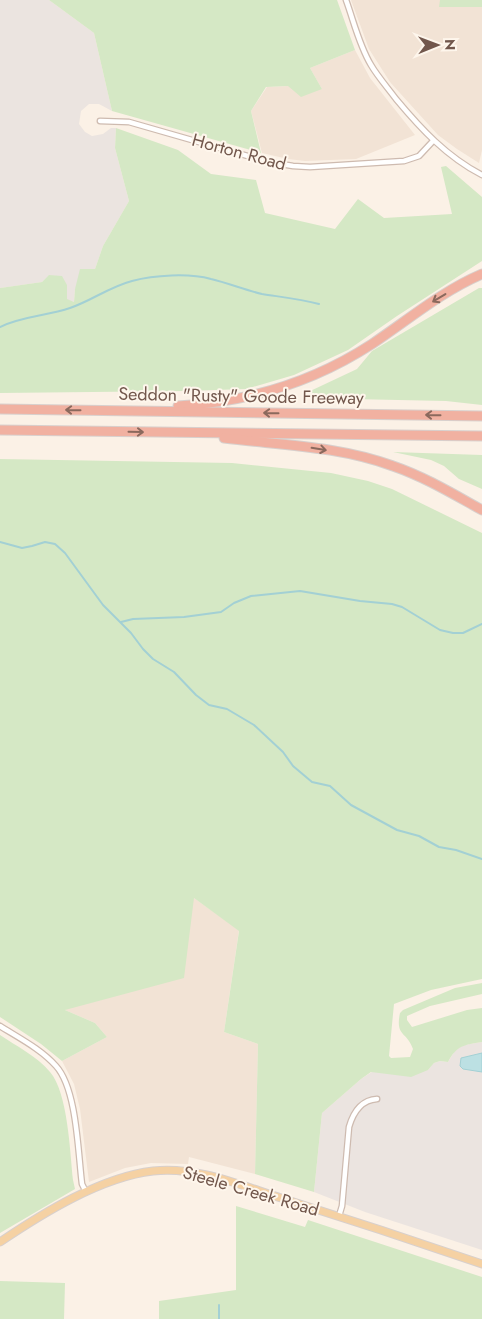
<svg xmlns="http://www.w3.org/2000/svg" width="482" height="1319" font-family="Jost,sans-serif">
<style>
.residential{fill:#f2e3d5}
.industrial{fill:#ebe4e0}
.green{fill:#d5e8c5}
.water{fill:#bce0e3;stroke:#a3d0d4}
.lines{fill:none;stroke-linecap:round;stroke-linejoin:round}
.stream{stroke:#a3d0d4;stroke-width:2}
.street-casing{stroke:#cebbb0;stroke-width:7}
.primary-casing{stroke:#d8d0cd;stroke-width:9}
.highway-casing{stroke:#d8d0cd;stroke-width:11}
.street{stroke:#fff;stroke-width:4.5}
.primary{stroke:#f5d1a3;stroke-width:7}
.highway{stroke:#f1b1a1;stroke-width:9}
.oneway{stroke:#8b695d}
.labels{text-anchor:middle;stroke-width:4;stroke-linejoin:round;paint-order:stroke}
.street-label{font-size:18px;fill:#72574c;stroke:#fef6ec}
</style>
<rect width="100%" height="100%" fill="#fbf1e6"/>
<g class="residential">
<path d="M 351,0 L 440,0 L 440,7 L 482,7 L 482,150 L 479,163 L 457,149 L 438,135 L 390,82 L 369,49 Z"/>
<path d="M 355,50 L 370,78 L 415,135 L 356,159 L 305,161 L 288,159 L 262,153 L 251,111 L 267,87 L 288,86 L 322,89 L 310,68 Z"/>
<path d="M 194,898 L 239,930 L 224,1032 L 258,1044 L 255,1174 L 189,1157 L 188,1164 L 151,1163 L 125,1168 L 89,1182 L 80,1109 L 74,1084 L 62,1061 L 107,1037 L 95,1023 L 65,1010 Z"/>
</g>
<g class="industrial">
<path d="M 0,0 L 49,0 L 94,33 L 112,111 L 99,104 L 89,104 L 81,111 L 79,124 L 85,132 L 92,136 L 103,134 L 111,128 L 116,128 L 115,148 L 129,201 L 103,246 L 95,269 L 75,289 L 74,302 L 67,300 L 67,285 L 50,275 L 42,282 L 0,288 Z"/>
<path d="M 482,1042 L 482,1250 L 365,1212 L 314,1192 L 322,1113 L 361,1079 L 381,1066 L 428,1070 L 434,1063 L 440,1061 L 448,1062 L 456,1049 L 464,1045 Z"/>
</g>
<g class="green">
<path d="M 49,0 L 337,0 L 355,50 L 310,68 L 322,89 L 301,97 L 288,86 L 266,87 L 251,111 L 261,153 L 112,111 L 94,33 Z"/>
<path d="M 440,0 L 482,0 L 482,7 L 439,7 Z"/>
<path d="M 116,128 L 178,150 L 211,174 L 256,180 L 265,213 L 335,229 L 358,199 L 384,218 L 452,214 L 441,167 L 446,166 L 482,197 L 482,261 L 397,316 L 348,350 L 294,375 L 246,389 L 185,391 L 0,393 L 0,288 L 42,282 L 49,275 L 62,276 L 67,285 L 67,299 L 74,302 L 75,289 L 80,269 L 95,269 L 103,246 L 129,201 L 115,148 Z"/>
<path d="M 479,288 L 482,288 L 482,405 L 446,401 L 303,398 L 306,393 L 357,369 L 372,351 Z"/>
<path d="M 393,452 L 482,455 L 482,489 L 459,479 L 444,466 L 431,460 Z"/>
<path d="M 0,459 L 232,463 L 331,473 L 368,481 L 392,489 L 482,533 L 482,979 L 431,990 L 394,1004 L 389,1056 L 391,1058 L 410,1057 L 413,1049 C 407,1031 395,1037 400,1013 L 403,1010 L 455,988 L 482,983 L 482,994 L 430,1006 L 407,1016 L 407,1020 L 412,1027 L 467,1010 L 482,1008 L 482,1042 C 464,1045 457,1045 448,1062 L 440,1061 L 434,1063 L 428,1070 L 411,1077 L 371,1072 L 361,1079 L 322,1113 L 314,1192 L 255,1174 L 258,1044 L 224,1032 L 239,931 L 194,898 L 184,978 L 65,1010 L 95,1023 L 107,1037 L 62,1061 L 41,1044 L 0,1017 Z"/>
<path d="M 0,1035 C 16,1046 37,1056 50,1072 C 68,1093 70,1152 73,1180 L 75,1189 L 0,1233 Z"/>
<path d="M 236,1206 L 305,1227 L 308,1220 L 482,1277 L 482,1319 L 159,1319 L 159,1301 L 236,1290 Z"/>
<path d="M 0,1281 L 65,1283 L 64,1319 L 0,1319 Z"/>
</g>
<path class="water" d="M 482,1053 L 482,1072 L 463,1069 L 460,1066 L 461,1058 Z"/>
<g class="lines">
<g class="stream">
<path d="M 0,327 C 22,316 47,316 70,308 C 91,301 109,287 132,281 C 154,275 189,273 211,279 C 228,283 245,290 262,294 C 281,297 300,299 319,304"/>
<path d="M 0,542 L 22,548 L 32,546 L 45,542 L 55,544 L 65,553 L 103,605 L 131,633 L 143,649 L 153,659 L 174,672 L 196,695 L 209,705 L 227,709 L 254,725 L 283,752 L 293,766 L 312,782 L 330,786 L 351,805 L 397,830 L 419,836 L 439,847 L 456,850 L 482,859"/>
<path d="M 121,622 L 133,619 L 184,617 L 221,612 L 234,603 L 251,596 L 300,591 L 360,601 L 392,604 L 402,607 L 440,630 L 453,633 L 463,633 L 482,624"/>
<path d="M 219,1305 L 219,1319"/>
</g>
<defs>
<g id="street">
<path d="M 346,0 C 354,22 359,45 371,65 C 378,77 388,88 396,99 C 421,129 447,157 482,175"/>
<path d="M 100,121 L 129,122 L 269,162 L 293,166 L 310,167 L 404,161 L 419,156 L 433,141"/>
<path d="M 0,1026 C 19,1038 41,1049 56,1066 C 77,1089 78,1153 82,1184 L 86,1192"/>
<path d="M 339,1216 L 342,1206 L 349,1127 C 353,1113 361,1100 377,1099"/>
</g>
<path id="primary" d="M 0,1242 C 43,1213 101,1177 153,1171 C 196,1166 240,1185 281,1198 C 348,1219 415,1241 482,1264"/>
<g id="highway">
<path d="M 178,406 C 249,402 312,383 372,344 C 408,320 442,291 482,274"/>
<path d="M 0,409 L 482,416"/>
<path d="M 0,430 L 482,436"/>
<path d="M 224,438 C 280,445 339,446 393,466 C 425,477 453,494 482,510"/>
</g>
</defs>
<use href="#street" class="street-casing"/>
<use href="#primary" class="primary-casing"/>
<use href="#highway" class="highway-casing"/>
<use href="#street" class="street"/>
<use href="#primary" class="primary"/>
<use href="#highway" class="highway"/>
</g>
<defs><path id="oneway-shaft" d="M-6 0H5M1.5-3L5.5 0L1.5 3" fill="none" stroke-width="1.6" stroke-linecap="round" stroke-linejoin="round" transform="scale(1.25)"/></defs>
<g class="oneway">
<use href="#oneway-shaft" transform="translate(439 298) rotate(149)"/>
<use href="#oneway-shaft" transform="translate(73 410) rotate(-179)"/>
<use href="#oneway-shaft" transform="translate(271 413) rotate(-179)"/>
<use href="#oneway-shaft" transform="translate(433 415) rotate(-179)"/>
<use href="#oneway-shaft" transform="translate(136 432) rotate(1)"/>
<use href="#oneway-shaft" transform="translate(319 449) rotate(9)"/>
</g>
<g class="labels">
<g class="street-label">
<text transform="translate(239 152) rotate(15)" y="6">Horton Road</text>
<text transform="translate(241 396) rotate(1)" y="6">Seddon "Rusty" Goode Freeway</text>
<text transform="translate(251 1191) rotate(16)" y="6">Steele Creek Road</text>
</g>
</g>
<g transform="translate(437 45) rotate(89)" stroke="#fef6ec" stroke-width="4" paint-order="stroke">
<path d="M0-4L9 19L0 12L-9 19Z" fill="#72574c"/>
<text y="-8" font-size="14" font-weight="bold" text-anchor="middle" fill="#72574c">N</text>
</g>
</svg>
